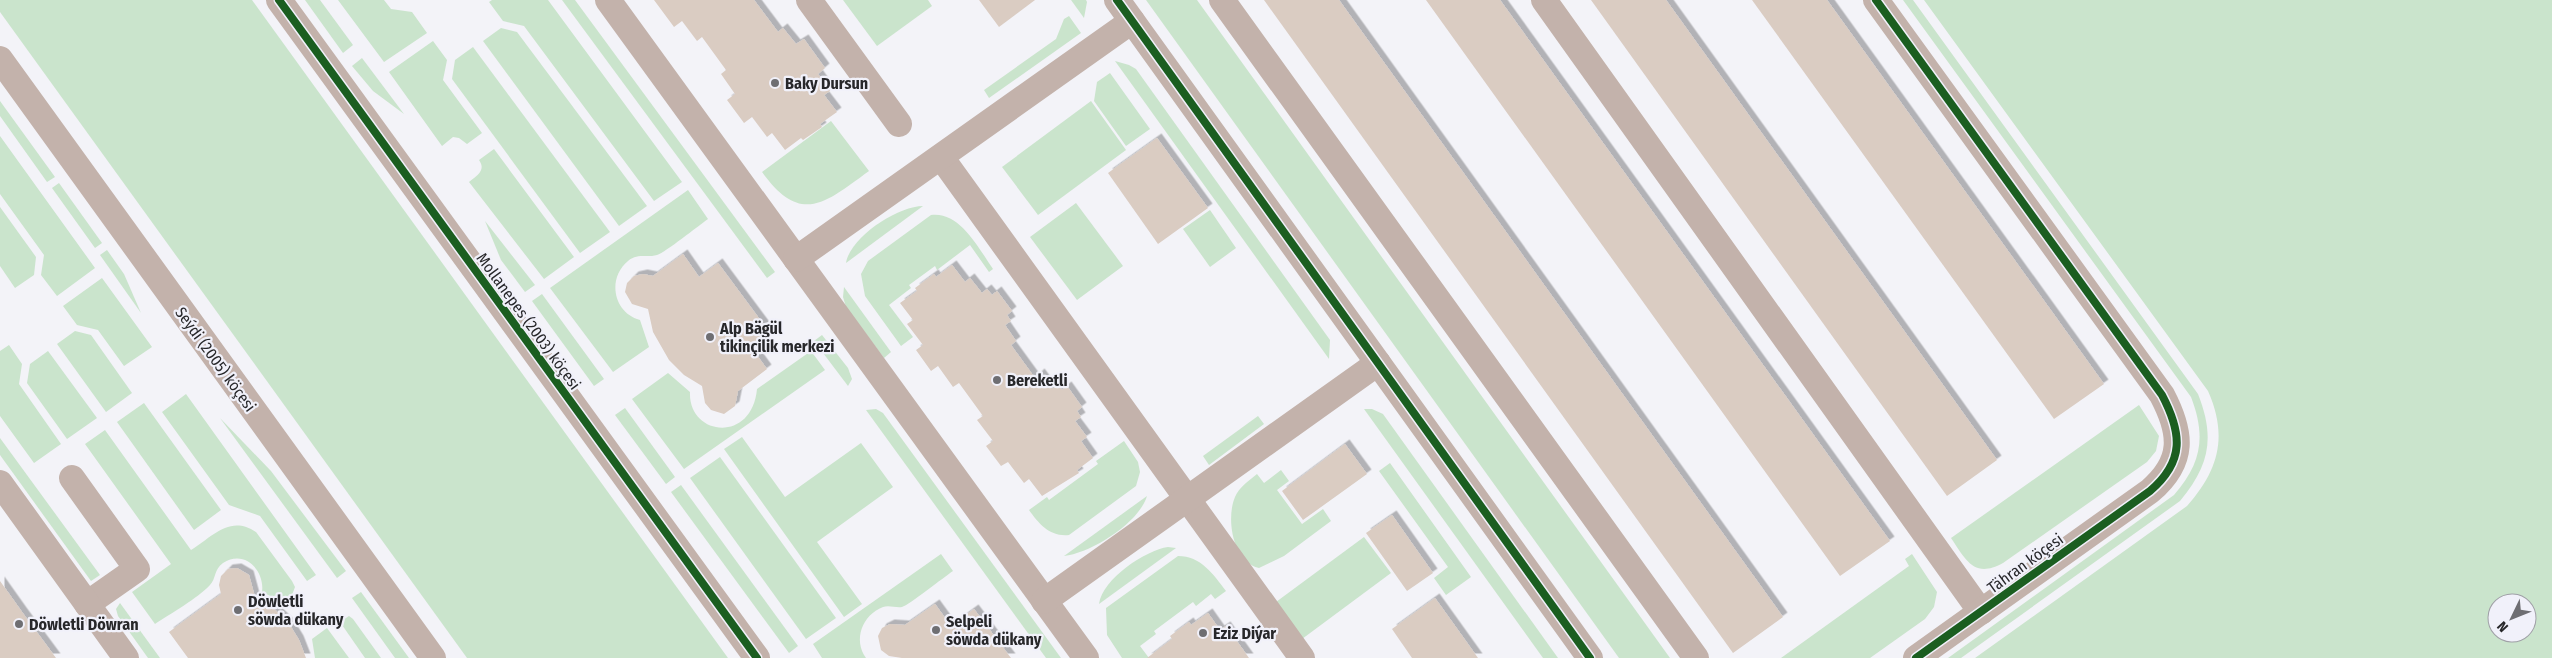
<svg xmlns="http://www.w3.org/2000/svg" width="2552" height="658" font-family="'Fira Sans Condensed',sans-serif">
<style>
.green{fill:#cae4cc;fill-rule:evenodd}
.building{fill:#daccc2;filter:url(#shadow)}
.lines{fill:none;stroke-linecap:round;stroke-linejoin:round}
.minor{stroke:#c3b2ab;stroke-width:26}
.cycleway-casing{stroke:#f1f1fa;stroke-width:11}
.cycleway{stroke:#1b5e20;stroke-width:8}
.poi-dot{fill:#6e6e72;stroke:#f1f1fa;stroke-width:2}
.labels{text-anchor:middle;stroke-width:4.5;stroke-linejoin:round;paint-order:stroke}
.poi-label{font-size:16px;font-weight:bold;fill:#27272a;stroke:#f1f1fa;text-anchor:start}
.street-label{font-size:16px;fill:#27272a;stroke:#f1f1fa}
</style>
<defs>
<filter id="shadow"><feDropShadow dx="4.5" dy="-4.5" stdDeviation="0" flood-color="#0004"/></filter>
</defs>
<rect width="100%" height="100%" fill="#f3f3f8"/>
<g class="green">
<path d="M 0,0 L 252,0 L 728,658 L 467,658 L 0,12 Z"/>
<path d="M 305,0 L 320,0 L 353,45 L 343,53 Z"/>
<path d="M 338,0 L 384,0 L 391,9 L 412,12 L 427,33 L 384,62 Z"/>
<path d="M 492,0 L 548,0 L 682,182 L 654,201 L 524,26 L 503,21 L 489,2 Z"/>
<path d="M 562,0 L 575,0 L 775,272 L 767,278 Z"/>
<path d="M 843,0 L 928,0 L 932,6 L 877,46 Z"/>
<path d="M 1071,0 L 1086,0 L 1087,2 L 1084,18 Z"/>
<path d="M 1146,0 L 1197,0 L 1670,658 L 1619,658 Z"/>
<path d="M 1903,0 L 1913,0 L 2198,394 C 2215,437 2210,465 2180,501 L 1961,658 L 1948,658 L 2174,495 C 2202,463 2206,436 2191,397 Z"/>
<path d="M 1924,0 L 2552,0 L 2552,658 L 1975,658 L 2187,506 C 2219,470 2228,436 2208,391 ZM 2497,603 L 2527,603 L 2527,633 L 2497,633 Z"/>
<path d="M 1069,16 L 1081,33 L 989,98 L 984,90 L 1056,39 L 1064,19 Z"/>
<path d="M 501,28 L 517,32 L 647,206 L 619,226 L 483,41 Z"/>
<path d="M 433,41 L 447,60 L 443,80 L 482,133 L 467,144 L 459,138 L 453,137 L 442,146 L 389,72 Z"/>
<path d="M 473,47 L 610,232 L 580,253 L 452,79 L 455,60 Z"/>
<path d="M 362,58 L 404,114 L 373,91 L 352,66 Z"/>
<path d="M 1115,61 L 1129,65 L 1136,69 L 1330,340 L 1329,359 Z"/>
<path d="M 1110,73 L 1150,129 L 1126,146 L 1094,101 L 1097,82 Z"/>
<path d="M 0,101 L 55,177 L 47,182 L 0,116 Z"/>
<path d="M 1091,101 L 1126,150 L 1038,215 L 1002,167 Z"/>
<path d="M 831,121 L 869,171 C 825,203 801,226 762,172 Z"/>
<path d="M 0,136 L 95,268 L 57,296 L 41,275 L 44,255 L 0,194 Z"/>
<path d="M 494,149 L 574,257 L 544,279 L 469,182 C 478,175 486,170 479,160 Z"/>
<path d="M 59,183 L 102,243 L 95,248 L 52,188 Z"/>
<path d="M 688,190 L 708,219 C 698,226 666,252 657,255 C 647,258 638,253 628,261 C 607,278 613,313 640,320 L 649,347 L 613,372 L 550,288 Z"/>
<path d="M 1076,203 L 1123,266 L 1077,300 L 1030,237 Z"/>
<path d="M 923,206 L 846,263 C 850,237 898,206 923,206 Z"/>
<path d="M 0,207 L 36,257 L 34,275 L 15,288 L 0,266 Z"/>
<path d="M 1210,210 L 1236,248 L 1210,267 L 1183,229 Z"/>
<path d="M 931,215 C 960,211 979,249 993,269 L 989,272 L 970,245 L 937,270 L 935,266 L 909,285 L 911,288 L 889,305 L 913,337 L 901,346 L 865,296 L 861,274 L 868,261 Z"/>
<path d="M 485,221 L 535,285 L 525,292 L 501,260 Z"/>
<path d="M 107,250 L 124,274 L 141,313 L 100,255 Z"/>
<path d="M 102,278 L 152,347 L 124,366 L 98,330 L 77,325 L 63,306 Z"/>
<path d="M 844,287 L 891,352 L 884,358 L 846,307 L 843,297 Z"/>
<path d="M 542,294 L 604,379 L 594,386 L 532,301 Z"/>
<path d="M 75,331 L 91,335 L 132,393 L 106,412 L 57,344 Z"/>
<path d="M 822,335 L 848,368 L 852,379 L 848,386 L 814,341 Z"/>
<path d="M 9,345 L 22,364 L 19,384 L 61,444 L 34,463 L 0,416 L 0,351 Z"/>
<path d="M 48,351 L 97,418 L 67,439 L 27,383 L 30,364 Z"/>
<path d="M 811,351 L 825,370 L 684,469 L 632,399 L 668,373 L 690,392 C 688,436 752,444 757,389 Z"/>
<path d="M 186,394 L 316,575 L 307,581 L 260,516 L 229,505 L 162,412 Z"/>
<path d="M 144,403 L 221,510 L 194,530 L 117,422 Z"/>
<path d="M 2139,405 L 2159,436 L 2156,451 L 2147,462 L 2003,563 C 1974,579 1966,560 1951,538 Z"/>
<path d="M 625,408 L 675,477 L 666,484 L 615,415 Z"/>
<path d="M 876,409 L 883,413 L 1061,658 L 1046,658 L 866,410 Z"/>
<path d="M 1364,409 L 1372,409 L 1383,414 L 1558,658 L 1543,658 Z"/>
<path d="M 1258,416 L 1264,424 L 1209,465 L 1203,456 Z"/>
<path d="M 220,418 L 271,471 L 346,571 L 337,578 Z"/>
<path d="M 105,430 L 191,550 C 212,537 230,514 256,532 L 292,581 L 295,587 L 292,595 L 283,602 L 262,592 C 265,571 245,549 223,563 C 214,569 216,579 210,585 C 198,598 170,614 155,624 L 132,592 L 171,564 L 85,444 Z"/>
<path d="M 742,437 L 785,497 L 861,443 L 893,487 L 817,542 L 862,604 L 844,617 L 724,449 Z"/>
<path d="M 0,438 L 100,575 L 91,581 L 0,455 Z"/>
<path d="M 1124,441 L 1138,462 L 1140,472 L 1136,486 L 1069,535 C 1050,537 1039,524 1029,510 L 1047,497 L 1049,500 L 1098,464 L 1096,461 Z"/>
<path d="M 720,457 L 836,618 L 806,639 L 690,478 Z"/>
<path d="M 1390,463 L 1471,577 L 1446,595 L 1434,578 L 1448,567 L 1379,471 Z"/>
<path d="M 1281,470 L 1289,481 L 1277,490 L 1302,524 L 1323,509 L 1331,521 L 1284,556 L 1259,568 C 1232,561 1226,518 1235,497 C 1239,487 1250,480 1257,474 L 1264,483 Z"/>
<path d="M 681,485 L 798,646 L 789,653 L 671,492 Z"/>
<path d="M 1147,496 C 1139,523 1091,553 1064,556 Z"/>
<path d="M 1364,537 L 1391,573 L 1302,639 L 1276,602 Z"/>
<path d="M 1168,547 L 1176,548 L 1099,604 C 1102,579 1146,550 1168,547 Z"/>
<path d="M 941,554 L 953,571 C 944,577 909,605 902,607 C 896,608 889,605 883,607 C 862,615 853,640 866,658 L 822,658 L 813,644 Z"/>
<path d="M 1912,554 L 1937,592 L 1934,607 L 1925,619 L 1870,658 L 1781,658 L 1909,566 L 1905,559 Z"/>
<path d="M 1178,556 C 1201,556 1213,574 1226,591 L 1215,599 L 1211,594 L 1196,606 L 1193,602 L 1154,631 L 1156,634 L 1140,646 L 1149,658 L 1122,658 L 1107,635 L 1106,608 Z"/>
<path d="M 361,592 L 409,658 L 395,658 L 352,598 Z"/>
<path d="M 120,603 L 160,658 L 148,658 L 118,616 L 116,609 Z"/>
<path d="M 349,616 L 353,619 L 381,658 L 365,658 L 340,622 Z"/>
<path d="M 327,628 L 349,658 L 315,658 L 312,639 Z"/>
</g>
<g class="building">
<path d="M 654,0 L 754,0 L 778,32 L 783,28 L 796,44 L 804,39 L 825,68 L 818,74 L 830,91 L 824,95 L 837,112 L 820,124 L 822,127 L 803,140 L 801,138 L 785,150 L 772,133 L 767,137 L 752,117 L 744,123 L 727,100 L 735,94 L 721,74 L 726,70 L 702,37 L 697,41 L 682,21 L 674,27 Z"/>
<path d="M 979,0 L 1035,0 L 999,27 Z"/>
<path d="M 1264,0 L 1339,0 L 1783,617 L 1733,653 Z"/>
<path d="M 1426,0 L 1500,0 L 1890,541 L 1840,576 Z"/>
<path d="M 1591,0 L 1666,0 L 1997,460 L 1947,496 Z"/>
<path d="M 1752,0 L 1827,0 L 2104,384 L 2054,419 Z"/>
<path d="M 1157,138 L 1208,208 L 1158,244 L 1108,173 Z"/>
<path d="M 683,254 L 699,277 L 718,263 L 770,333 L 751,347 L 767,369 L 738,391 L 735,406 L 724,414 L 711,410 L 705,403 L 702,386 L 684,375 L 669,360 L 653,332 L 648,309 L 632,304 L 625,292 L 627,283 L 634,276 L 643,274 L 653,276 Z"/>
<path d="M 952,265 L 965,282 L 970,278 L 982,293 L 987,289 L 992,295 L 997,291 L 1012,311 L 1007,315 L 1011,321 L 1005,325 L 1016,341 L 1011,345 L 1035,378 L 1040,373 L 1052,389 L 1058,385 L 1062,390 L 1067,386 L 1082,407 L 1077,411 L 1081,417 L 1075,421 L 1087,437 L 1081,441 L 1093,458 L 1077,470 L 1079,473 L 1042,496 L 1029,479 L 1024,483 L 1008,462 L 1001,466 L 986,446 L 993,441 L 977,420 L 983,416 L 959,383 L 953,387 L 938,366 L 931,371 L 916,350 L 923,345 L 907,324 L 913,320 L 900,303 L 917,291 L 915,288 L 934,274 L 936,277 Z"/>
<path d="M 1345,444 L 1367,474 L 1303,520 L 1282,491 Z"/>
<path d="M 1392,515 L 1433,573 L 1407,591 L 1366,533 Z"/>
<path d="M 237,568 L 249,575 L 255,597 L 272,607 L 288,622 L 299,640 L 306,658 L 188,658 L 169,632 L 221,594 L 219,585 L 221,576 L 228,569 Z"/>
<path d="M 0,581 L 22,612 L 56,658 L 0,658 Z"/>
<path d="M 1435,598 L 1478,658 L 1412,658 L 1392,629 Z"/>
<path d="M 935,604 L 951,626 L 974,609 L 1011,658 L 902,658 L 889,656 L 881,650 L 878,636 L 882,628 L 890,624 L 905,625 Z"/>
<path d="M 1208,613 L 1220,630 L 1226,626 L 1249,658 L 1147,658 L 1172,639 L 1170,636 L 1189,622 L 1191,625 Z"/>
</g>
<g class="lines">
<g class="minor">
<path d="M 279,0 L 757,658"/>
<path d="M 608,0 L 1086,658"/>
<path d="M 809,0 L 899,124"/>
<path d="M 1117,0 L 1590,658"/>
<path d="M 1222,0 L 1696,658"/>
<path d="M 1544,0 L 1981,612"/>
<path d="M 1876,0 L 2162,395 C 2182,433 2185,461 2150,491 L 1916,658"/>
<path d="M 0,59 L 433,658"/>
<path d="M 941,157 L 1302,658"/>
<path d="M 796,259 L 1132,21"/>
<path d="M 72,478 L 137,569 L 87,604"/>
<path d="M 0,483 L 126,658"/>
<path d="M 1044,601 L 1378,363"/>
</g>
<defs>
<g id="cycleway">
<path d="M 279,0 L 757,658"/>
<path d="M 1117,0 L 1590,658"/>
<path d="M 1876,0 L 2162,395 C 2182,433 2185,461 2150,491 L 1916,658"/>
</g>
</defs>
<use href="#cycleway" class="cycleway-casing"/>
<use href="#cycleway" class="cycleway"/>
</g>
<g class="poi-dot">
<circle cx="775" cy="83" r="5"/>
<circle cx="710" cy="337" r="5"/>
<circle cx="997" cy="380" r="5"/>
<circle cx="238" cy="610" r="5"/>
<circle cx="19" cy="624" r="5"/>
<circle cx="936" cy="630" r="5"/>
<circle cx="1203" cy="633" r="5"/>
</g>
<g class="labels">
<g class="poi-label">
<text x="785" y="89">Baky Dursun</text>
<text x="720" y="334">Alp Bägül<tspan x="720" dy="18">tikinçilik merkezi</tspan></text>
<text x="1007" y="386">Bereketli</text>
<text x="248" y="607">Döwletli<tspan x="248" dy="18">söwda dükany</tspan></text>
<text x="946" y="627">Selpeli<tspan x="946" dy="18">söwda dükany</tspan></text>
<text x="29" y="630">Döwletli Döwran</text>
<text x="1213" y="639">Eziz Diýar</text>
</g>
<g class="street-label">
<text transform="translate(529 321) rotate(54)" y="6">Mollanepes (2003) köçesi</text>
<text transform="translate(216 359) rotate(54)" y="6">Seýdi (2005) köçesi</text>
<text transform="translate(2025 563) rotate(-36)" y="6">Tähran köçesi</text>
</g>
</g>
<g transform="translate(2512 618) rotate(227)"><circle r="24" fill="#f1f1fa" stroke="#a0a0a7"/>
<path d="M0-4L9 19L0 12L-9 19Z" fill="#6e6e72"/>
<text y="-8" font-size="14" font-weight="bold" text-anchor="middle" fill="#27272a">N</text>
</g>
</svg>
